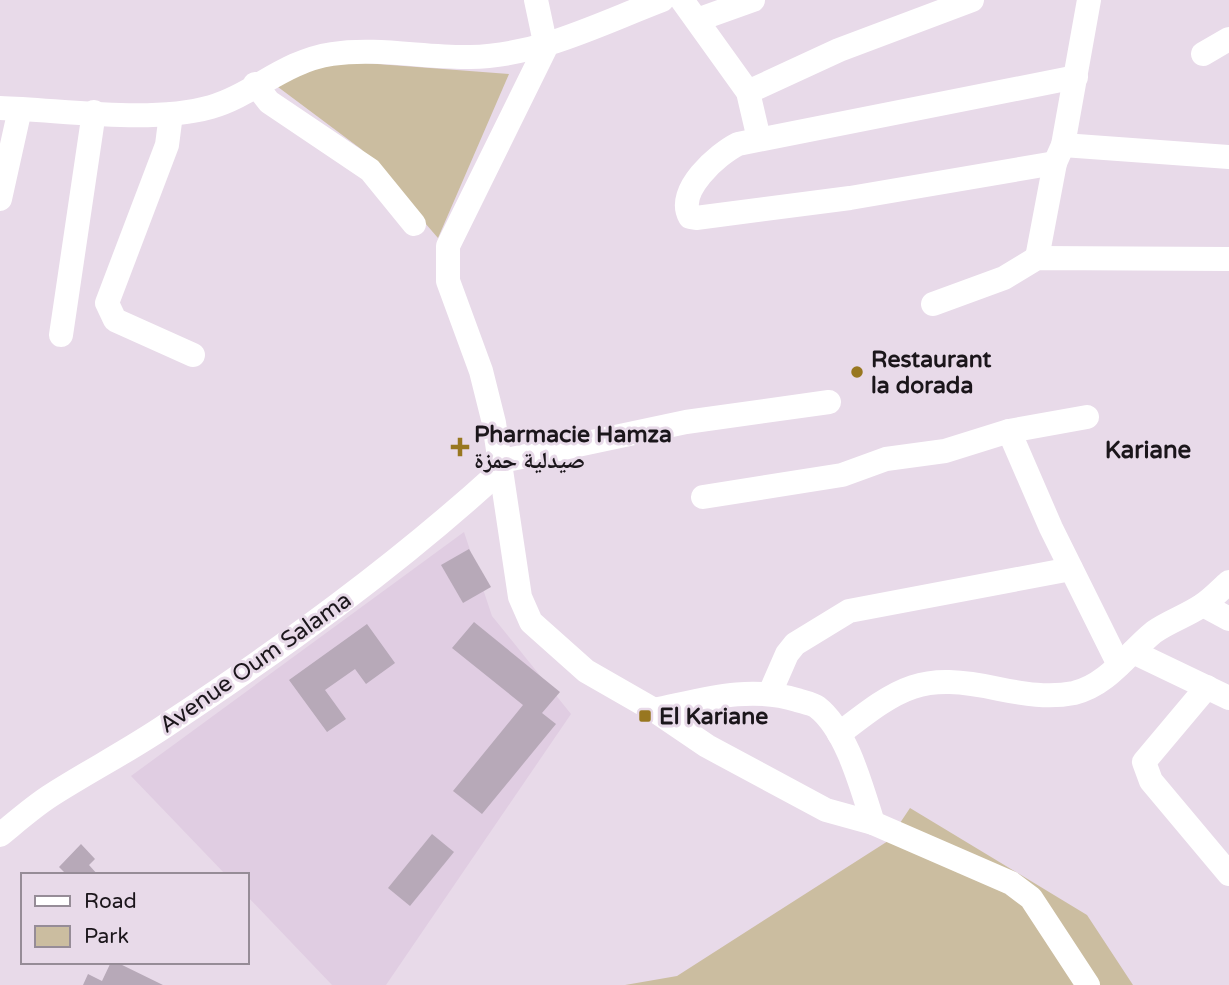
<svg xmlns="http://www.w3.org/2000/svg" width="1229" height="985" font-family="'Varela Round','Noto Naskh Arabic',sans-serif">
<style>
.built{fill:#e0cde2}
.green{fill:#cbbda0}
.building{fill:#b7a9b8}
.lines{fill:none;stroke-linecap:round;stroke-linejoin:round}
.minor{stroke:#fff;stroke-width:24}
.poi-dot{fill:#987720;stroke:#e8dae9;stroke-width:2.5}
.labels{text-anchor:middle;stroke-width:6;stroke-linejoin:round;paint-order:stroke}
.poi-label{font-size:23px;font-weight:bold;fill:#1b161b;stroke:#e8dae9;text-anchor:start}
.street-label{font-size:23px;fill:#1b161b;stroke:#e8dae9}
.neighbourhood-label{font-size:24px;font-weight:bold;fill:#1b161b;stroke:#e8dae9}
</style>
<rect width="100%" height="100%" fill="#e8dae9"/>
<path class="built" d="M 464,532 L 492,616 L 571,714 L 386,985 L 332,985 L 247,896 L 247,875 L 226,875 L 131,776 Z"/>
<g class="green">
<path d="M 338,61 L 509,74 L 438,238 L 361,149 L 274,84 Z"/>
<path d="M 910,808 L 1087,915 L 1133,985 L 625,985 L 677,976 L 888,841 Z"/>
</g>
<g class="building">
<path d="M 469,549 L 491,587 L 463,603 L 441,565 Z"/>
<path d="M 474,622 L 560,692 L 542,713 L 556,724 L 482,814 L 453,791 L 523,705 L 452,648 Z"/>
<path d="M 367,624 L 395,663 L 366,684 L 355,669 L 325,690 L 346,719 L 327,732 L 289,680 Z"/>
<path d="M 432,834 L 454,852 L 410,906 L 388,888 Z"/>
<path d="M 81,844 L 95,859 L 89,865 L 98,875 L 67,875 L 59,867 Z"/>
<path d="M 111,962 L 116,962 L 163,985 L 83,985 L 88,974 L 102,981 Z"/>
</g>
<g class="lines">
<g class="minor">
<path d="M 536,0 L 546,47 L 448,246 L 448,281 L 481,371 L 494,423 L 520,597 L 531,622 L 586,671 L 654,710 L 707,746 L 826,810 L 873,823 L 1011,883 L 1031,898 L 1088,985"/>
<path d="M 682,0 L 748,92 L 759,139"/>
<path d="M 697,20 L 753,0"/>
<path d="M 1203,54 L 1229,39"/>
<path d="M 255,84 L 269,102 L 370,170 L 414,224"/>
<path d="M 748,92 L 839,50 L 972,0"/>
<path d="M 0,108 C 64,110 151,124 211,107 C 253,95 284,61 332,54 C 377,47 425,58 470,57 C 538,56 599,24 662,0"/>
<path d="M 171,114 L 167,145 L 107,303 L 115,320 L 193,355"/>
<path d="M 1063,145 L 1229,157"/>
<path d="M 1055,163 L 850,198 L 696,218 L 690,217 C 675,191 718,154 738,144 L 1076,77"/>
<path d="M 0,199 L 20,109"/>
<path d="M 1037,258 L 1055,163 L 1063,145 L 1089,0"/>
<path d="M 933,304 L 1004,278 L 1037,258 L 1229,259"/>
<path d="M 61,335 L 94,112"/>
<path d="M 1009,431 L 1051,528 L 1119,665"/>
<path d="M 497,462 L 686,422 L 829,402"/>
<path d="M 703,497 L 842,475 L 886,459 L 945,451 L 1009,431 L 1087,417"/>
<path d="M 1203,605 L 1229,619"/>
<path d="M 1133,652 L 1229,698"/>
<path d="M 1207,687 L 1144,762 L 1151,781 L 1229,874"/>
<path d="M 770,693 L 787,654 L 795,644 L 849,611 L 1071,569"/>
<path d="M 654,710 C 703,700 748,685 797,700 C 803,702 813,704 817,707 C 847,730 862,789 873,823"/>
<path d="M 839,734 C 901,686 920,672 999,689 C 1024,694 1049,698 1074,693 C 1108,685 1128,653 1154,632 C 1168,622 1186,616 1201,606 C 1211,600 1220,590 1229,582"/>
<path d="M 0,835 C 16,822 33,807 50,796 C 89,771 130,750 168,724 C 284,647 396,566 499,472"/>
</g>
</g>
<g class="poi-dot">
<circle cx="857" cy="372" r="7"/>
<path d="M456.5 436.5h7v7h7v7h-7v7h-7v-7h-7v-7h7z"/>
<rect x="638" y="709" width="14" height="14" rx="3.5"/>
</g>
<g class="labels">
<g class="poi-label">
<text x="871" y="367">Restaurant<tspan x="871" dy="26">la dorada</tspan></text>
<text x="474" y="442">Pharmacie Hamza<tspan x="474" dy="26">صيدلية حمزة</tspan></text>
<text x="659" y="724">El Kariane</text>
</g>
<g class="street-label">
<text transform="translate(255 662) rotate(-35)" y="8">Avenue Oum Salama</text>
</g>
<g class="neighbourhood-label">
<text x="1148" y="458">Kariane</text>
</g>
</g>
<rect x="21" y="873" width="228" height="91" fill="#e8dae9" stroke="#968c97" stroke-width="2"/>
<rect x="35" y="896" width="35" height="10" fill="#ffffff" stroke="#968c97" stroke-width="2"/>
<text x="84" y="908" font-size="21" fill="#1b161b">Road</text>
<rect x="35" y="926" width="35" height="21" fill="#cbbda0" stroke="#968c97" stroke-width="2"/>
<text x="84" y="943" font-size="21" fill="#1b161b">Park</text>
</svg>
